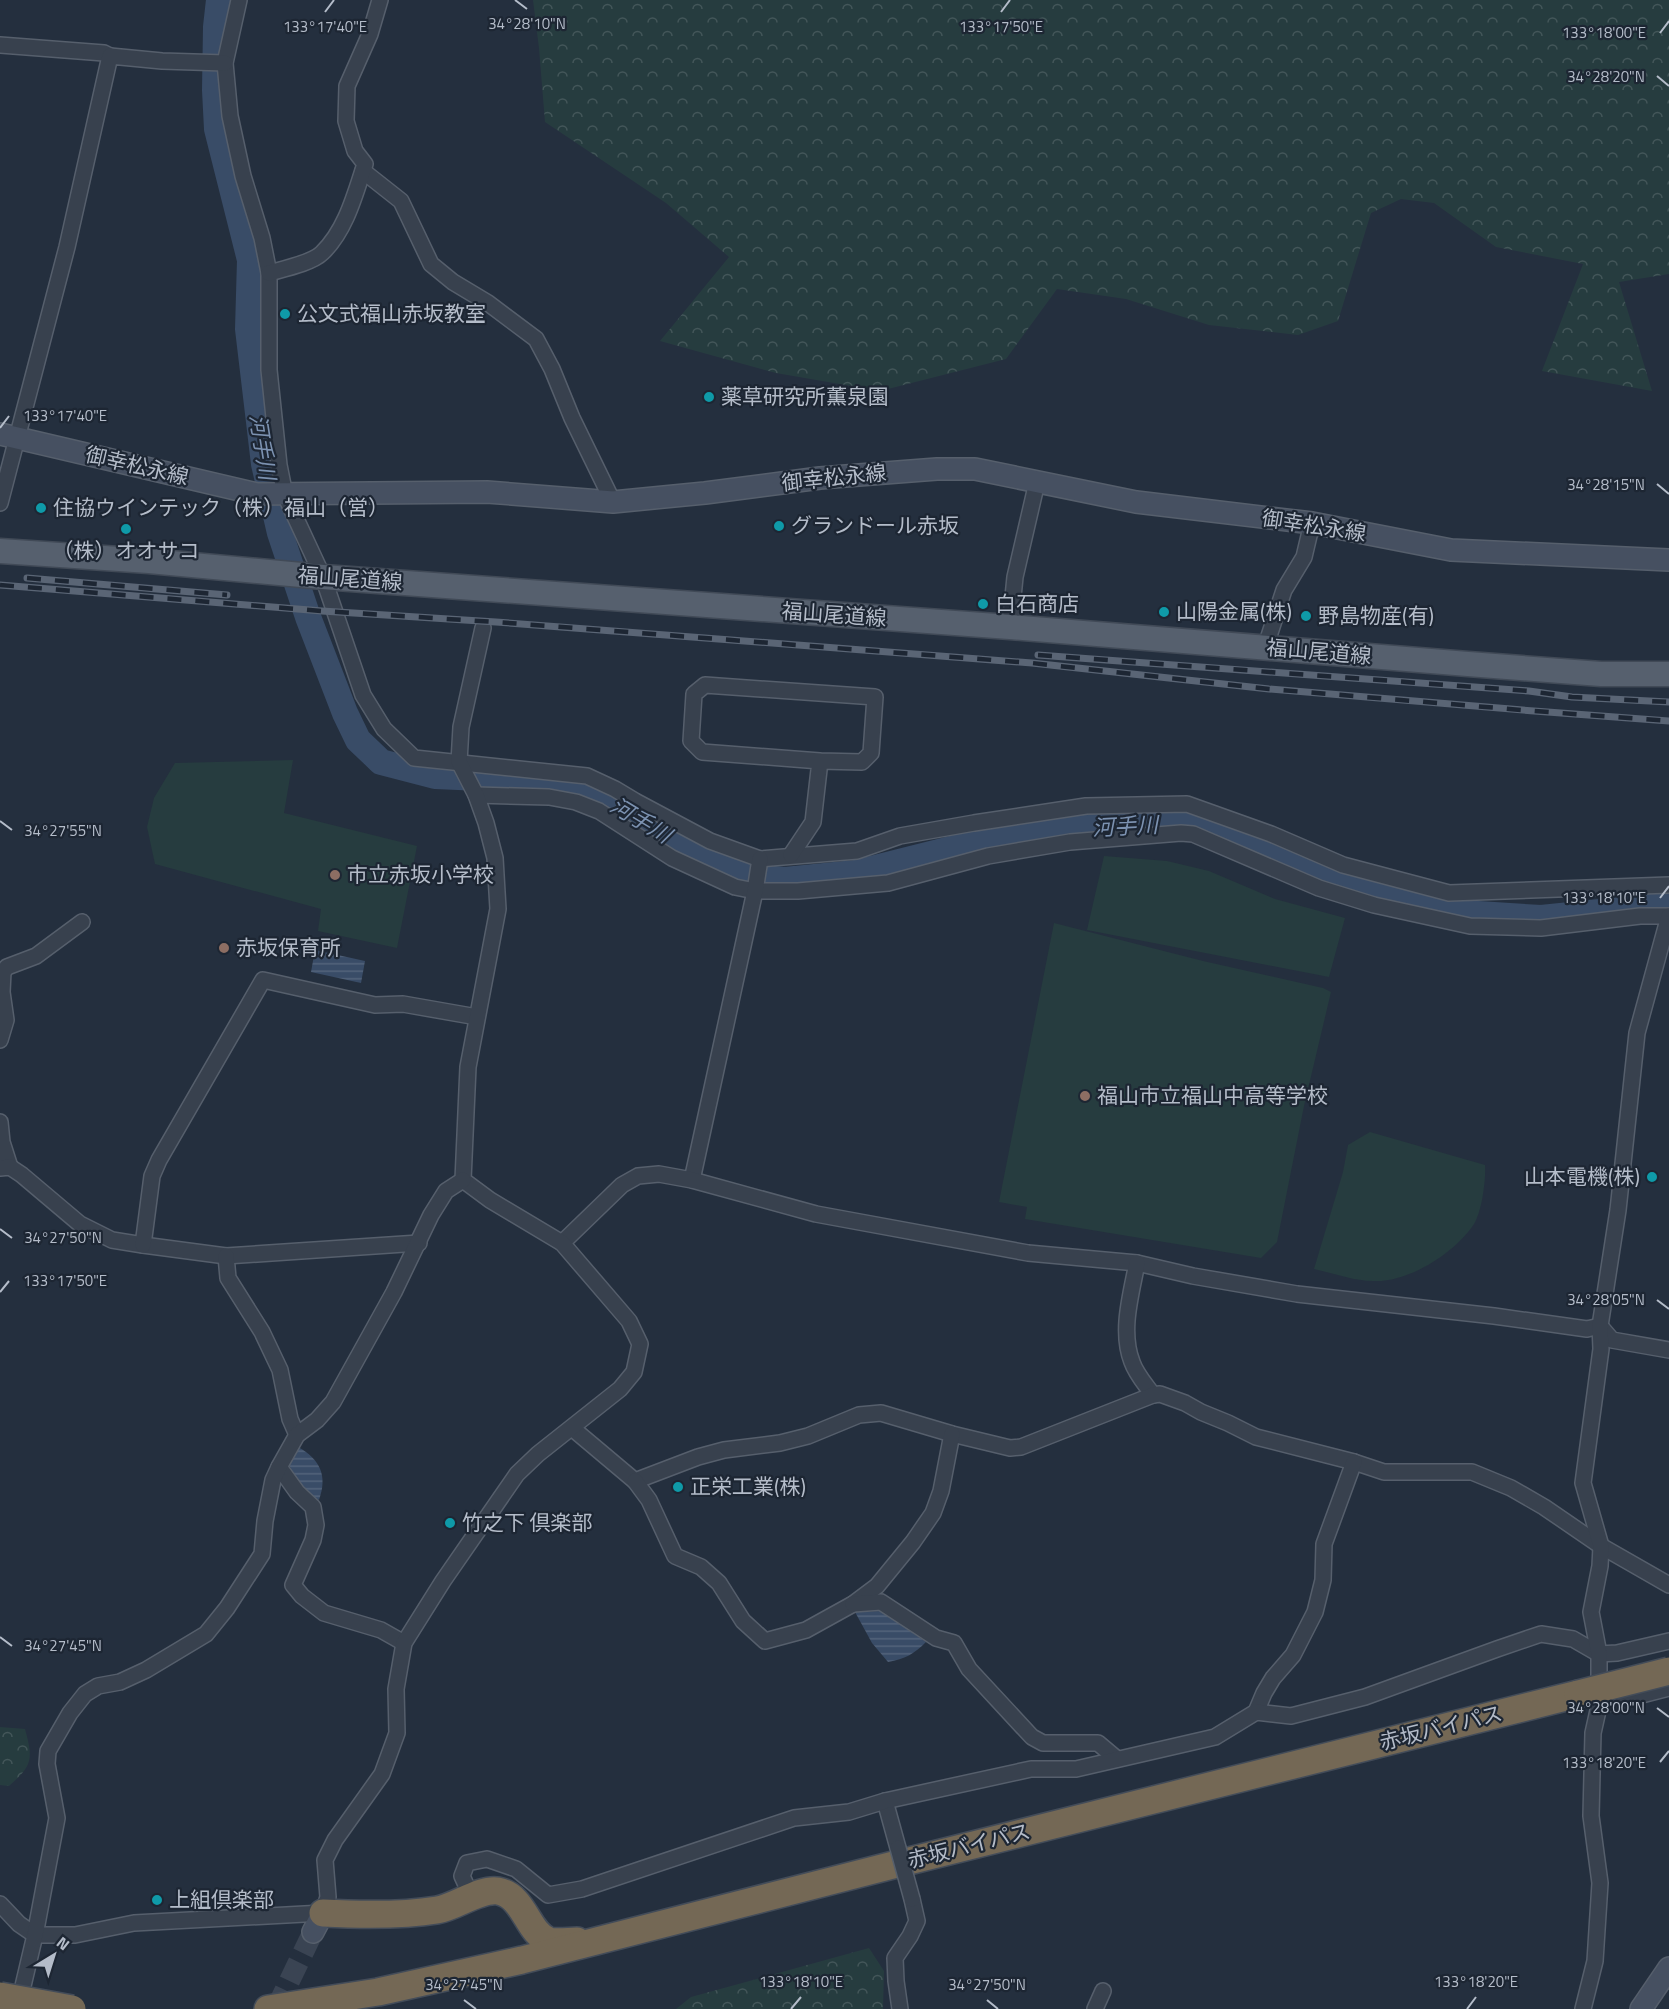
<svg xmlns="http://www.w3.org/2000/svg" width="1669" height="2009" font-family="'Titillium Web','Noto Sans JP',sans-serif">
<style>
.forest{fill:url(#forest-crowns)}
.pitch{fill:#263c3f}
.water{fill:url(#water-rules)}
.lines{fill:none;stroke-linecap:round;stroke-linejoin:round}
.river{stroke:#394c67;stroke-width:26}
.secondary-tunnel{stroke:#3a4453;stroke-width:21;stroke-dasharray:21 10;stroke-linecap:butt}
.street-casing{stroke:#565f6c;stroke-width:18}
.secondary-casing{stroke:#565f6c;stroke-width:24}
.primary-casing{stroke:#414a57;stroke-width:27}
.highway-casing{stroke:#434c59;stroke-width:30}
.street{stroke:#38414e;stroke-width:15}
.secondary{stroke:#465061;stroke-width:21}
.primary{stroke:#56606e;stroke-width:24}
.highway{stroke:#746855;stroke-width:27}
.rail-casing{stroke:#5a6575;stroke-width:7}
.rail{stroke:#1d2633;stroke-width:4.5;stroke-dasharray:14;stroke-linecap:butt}
.street-bridge-casing{stroke:#565f6c;stroke-width:18;stroke-linecap:butt}
.highway-bridge-casing{stroke:#434c59;stroke-width:30;stroke-linecap:butt}
.street-bridge{stroke:#38414e;stroke-width:15}
.highway-bridge{stroke:#746855;stroke-width:27}
.ticks{fill:none;stroke:#b4bcc9;stroke-width:2}
.culture-dot{fill:#0f9aa8;stroke:#1d2633;stroke-width:2}
.education-dot{fill:#8d6e63;stroke:#1d2633;stroke-width:2}
.labels{text-anchor:middle;stroke-width:4.5;stroke-linejoin:round;paint-order:stroke}
.poi-label{font-size:21px;fill:#b4bcc9;stroke:#1d2633;text-anchor:start}
.street-label{font-size:21px;fill:#b4bcc9;stroke:#1d2633}
.water-label{font-size:22px;font-style:italic;fill:#7c92b1;stroke:#1d2633}
.ticks-label{font-size:15px;text-anchor:middle;fill:#b4bcc9;stroke:#1d2633;stroke-width:4.5;stroke-linejoin:round;paint-order:stroke}
</style>
<defs>
<pattern id="forest-crowns" width="20" height="18" patternUnits="userSpaceOnUse" patternTransform="scale(1.5)"><rect width="20" height="18" fill="#263c3f"/><path d="M2 6a3 3 0 1 1 6 0M12 15a3 3 0 1 1 6 0" fill="none" stroke="#435659"/></pattern>
<pattern id="water-rules" width="6" height="5" patternUnits="userSpaceOnUse" patternTransform="scale(1.5)"><rect width="6" height="5" fill="#394c67"/><path d="M0 2.5h6" fill="none" stroke="#53647b"/></pattern>
</defs>
<rect width="100%" height="100%" fill="#242f3e"/>
<g class="forest">
<path d="M 533,0 L 1669,0 L 1669,274 L 1619,282 L 1652,391 L 1542,371 L 1583,264 L 1496,247 L 1434,203 L 1401,199 L 1371,213 L 1338,321 L 1298,335 L 1209,325 L 1126,299 L 1057,289 L 1006,359 L 880,391 L 776,373 L 660,341 L 729,257 L 666,203 L 545,122 L 539,48 Z"/>
<path d="M 0,1727 L 25,1729 C 33,1759 33,1765 9,1786 L 0,1785 Z"/>
<path d="M 869,1948 L 884,1971 L 883,2009 L 676,2009 L 691,1997 Z"/>
</g>
<g class="pitch">
<path d="M 293,760 L 284,813 L 417,846 L 397,948 L 318,931 L 321,909 L 155,864 L 147,827 L 154,798 L 175,763 Z"/>
<path d="M 1104,856 L 1167,861 L 1209,871 L 1275,899 L 1345,918 L 1329,977 L 1087,930 Z"/>
<path d="M 1054,923 L 1203,961 L 1323,988 L 1331,992 L 1304,1106 L 1277,1242 L 1261,1258 L 1025,1219 L 1027,1207 L 999,1202 Z"/>
<path d="M 1370,1132 L 1485,1165 C 1486,1180 1482,1211 1474,1224 C 1455,1253 1408,1283 1373,1281 C 1354,1281 1333,1273 1314,1269 L 1343,1172 L 1348,1145 Z"/>
</g>
<g class="water">
<path d="M 315,950 L 365,961 L 361,983 L 311,972 Z"/>
<path d="M 298,1447 C 320,1459 328,1476 319,1500 C 295,1487 296,1486 288,1460 Z"/>
<path d="M 881,1611 L 926,1642 C 914,1654 905,1659 888,1662 L 872,1643 L 855,1612 Z"/>
</g>
<g class="lines">
<path class="river" d="M 219,0 L 216,27 L 215,90 L 217,129 L 250,260 L 248,329 L 264,464 L 280,533 L 308,617 L 345,713 L 358,740 L 381,762 L 435,776 L 551,781 L 586,789 L 624,807 L 695,853 L 745,876 L 785,880 L 855,873 L 998,837 L 1142,822 L 1189,825 L 1261,849 L 1354,886 L 1447,912 L 1541,918 L 1669,905"/>
<path class="secondary-tunnel" d="M 276,2009 L 313,1932"/>
<defs>
<g id="street">
<path d="M 239,0 L 225,63 L 230,116 L 243,176 L 262,238 L 269,273 L 269,370 L 279,465 L 285,495 L 323,577 L 363,695 L 384,729 L 414,758 L 587,776 L 615,789 L 635,801 L 710,841 L 760,859 L 857,851 L 900,836 L 974,823 L 1086,806 L 1187,804 L 1271,834 L 1343,865 L 1449,893 L 1669,885"/>
<path d="M 0,45 L 104,53 L 110,56"/>
<path d="M 363,171 L 401,201 L 431,264 L 453,282 L 488,303 L 536,339 L 552,369 L 572,418 L 613,502"/>
<path d="M 269,273 C 283,269 312,263 322,253 C 346,230 355,194 365,164 L 355,151 L 346,121 L 347,86 L 370,34 L 380,0"/>
<path d="M 0,503 L 67,247 L 110,56 L 162,61 L 225,63"/>
<path d="M 1010,627 L 1015,577 L 1037,482"/>
<path d="M 1268,648 L 1269,636 L 1284,590 L 1304,557 L 1312,523"/>
<path d="M 476,795 L 549,797 L 576,802 L 599,811 L 672,858 L 735,887 L 755,891 L 798,891 L 888,883 L 988,856 L 1070,842 L 1181,833 L 1193,834 L 1319,888 L 1374,905 L 1470,926 L 1541,928 L 1640,916 L 1669,916"/>
<path d="M 791,855 L 813,822 L 820,761 L 702,752 L 691,741 L 694,694 L 705,685 L 875,697 L 871,753 L 862,762 L 820,761"/>
<path d="M 0,1040 L 6,1020 L 2,992 L 3,972 L 7,967 L 36,956 L 82,922"/>
<path d="M 0,1122 L 2,1142 L 10,1167"/>
<path d="M 0,1168 L 10,1167 L 22,1175 L 80,1224 L 112,1240 L 143,1245 L 226,1256 L 419,1243"/>
<path d="M 692,1180 L 755,891 L 760,859"/>
<path d="M 562,1243 L 622,1185 L 638,1176 L 659,1174 L 692,1180 L 816,1214 L 1028,1253 L 1137,1263 L 1193,1276 L 1297,1294 L 1494,1316 L 1587,1329 L 1600,1326 L 1612,1340 L 1669,1350"/>
<path d="M 143,1245 L 152,1176 L 159,1160 L 263,980 L 375,1005 L 403,1004 L 477,1017"/>
<path d="M 226,1256 L 228,1278 L 262,1332 L 280,1370 L 290,1419 L 297,1435"/>
<path d="M 1137,1263 C 1131,1295 1120,1331 1132,1362 C 1136,1374 1146,1385 1153,1395"/>
<path d="M 572,1428 L 635,1481 L 698,1457 L 724,1450 L 780,1443 L 808,1436 L 859,1415 L 881,1413 L 952,1434 L 1010,1448 L 1021,1447 L 1153,1395 L 1160,1394 L 1185,1403 L 1201,1412 L 1228,1423 L 1256,1437 L 1354,1462 L 1384,1472 L 1472,1472 L 1511,1488 L 1544,1507 L 1601,1546 L 1669,1585"/>
<path d="M 279,1467 L 297,1492 L 313,1507 L 316,1525 L 313,1540 L 293,1585 L 302,1596 L 324,1613 L 381,1630 L 404,1643"/>
<path d="M 635,1481 L 649,1500 L 675,1556 L 701,1567 L 719,1583 L 743,1621 L 765,1641 L 806,1630 L 853,1604 L 877,1586 L 913,1542 L 933,1513 L 941,1491 L 952,1434"/>
<path d="M 853,1604 L 881,1602 L 936,1638 L 954,1643 L 969,1669 L 1032,1737 L 1043,1743 L 1098,1743 L 1117,1759"/>
<path d="M 1599,1706 L 1669,1688"/>
<path d="M 1256,1712 L 1264,1693 L 1273,1678 L 1293,1655 L 1315,1612 L 1323,1580 L 1324,1544 L 1354,1462"/>
<path d="M 885,1801 L 898,1848"/>
<path d="M 472,1898 L 462,1876 L 467,1863 L 487,1859 L 516,1869 L 548,1895 L 582,1889 L 794,1818 L 849,1812 L 885,1801 L 1031,1769 L 1076,1769 L 1215,1737 L 1256,1712 L 1291,1716 L 1365,1697 L 1497,1649 L 1541,1634 L 1573,1639 L 1599,1654 L 1617,1653 L 1669,1641"/>
<path d="M 0,1904 L 19,1924 L 35,1935 L 75,1935 L 134,1923 L 323,1913 L 328,1897 L 325,1860 L 335,1840 L 382,1774 L 397,1733 L 396,1689 L 404,1643 L 443,1581 L 517,1474 L 538,1454 L 620,1389 L 634,1372 L 640,1344 L 629,1321 L 562,1243 L 490,1200 L 463,1180 L 468,1067 L 498,909 L 495,858 L 486,823 L 476,795 L 459,762 L 461,727 L 483,628"/>
<path d="M 21,2006 L 23,1986 L 35,1935 L 57,1818 L 47,1764 L 48,1751 L 70,1713 L 85,1694 L 98,1686 L 120,1682 L 146,1670 L 206,1634 L 227,1608 L 262,1554 L 265,1521 L 273,1480 L 279,1467 L 297,1435 L 317,1420 L 333,1402 L 394,1292 L 431,1215 L 446,1191 L 463,1180"/>
<path d="M 900,2009 L 896,1981 L 895,1958 L 910,1936 L 917,1921 L 912,1899"/>
<path d="M 1095,2009 L 1103,1991"/>
<path d="M 1583,2009 L 1595,1961 L 1600,1883 L 1591,1816 L 1593,1733 L 1599,1706 L 1599,1654 L 1591,1612 L 1600,1566 L 1601,1546 L 1583,1483 L 1601,1349 L 1600,1326 L 1618,1210 L 1637,1033 L 1669,916"/>
</g>
<g id="secondary">
<path d="M 0,434 L 257,494 L 487,492 L 613,502 L 705,493 L 820,478 L 937,469 L 975,469 L 1136,502 L 1312,523 L 1451,550 L 1669,560"/>
<path d="M 313,1932 L 323,1913"/>
<path d="M 1641,2009 L 1669,1968"/>
</g>
<path id="primary" d="M 0,551 L 149,561 L 323,577 L 1010,627 L 1468,664 L 1601,674 L 1669,674"/>
<g id="highway">
<path d="M 323,1913 C 361,1915 400,1916 437,1910 C 456,1907 480,1888 498,1891 C 525,1896 527,1933 549,1941 C 557,1943 569,1941 577,1941"/>
<path d="M 268,2009 L 378,1992 L 522,1960 L 901,1863 L 1578,1694"/>
</g>
</defs>
<use href="#street" class="street-casing"/>
<use href="#secondary" class="secondary-casing"/>
<use href="#primary" class="primary-casing"/>
<use href="#highway" class="highway-casing"/>
<use href="#street" class="street"/>
<use href="#secondary" class="secondary"/>
<use href="#primary" class="primary"/>
<use href="#highway" class="highway"/>
<defs>
<g id="rail">
<path d="M 27,578 L 227,595"/>
<path d="M 0,585 L 322,611 L 496,622 L 1032,663 L 1269,689 L 1534,711 L 1669,721"/>
<path d="M 1038,655 L 1529,691 L 1572,697 L 1669,702"/>
</g>
</defs>
<use href="#rail" class="rail-casing"/>
<use href="#rail" class="rail"/>
<defs>
<path id="street-bridge" d="M 898,1848 L 912,1899"/>
<g id="highway-bridge">
<path d="M 1578,1694 L 1669,1671"/>
<path d="M 0,1996 L 72,2009"/>
</g>
</defs>
<use href="#street-bridge" class="street-bridge-casing"/>
<use href="#highway-bridge" class="highway-bridge-casing"/>
<use href="#street-bridge" class="street-bridge"/>
<use href="#highway-bridge" class="highway-bridge"/>
</g>
<path class="ticks" d="M 515,0 L 527,9M 325,12 L 334,0M 1001,12 L 1010,0M 1660,33 L 1669,21M 1657,76 L 1669,86M 0,428 L 9,416M 1657,484 L 1669,494M 0,821 L 12,830M 1660,898 L 1669,886M 0,1229 L 12,1238M 0,1292 L 9,1281M 1657,1300 L 1669,1309M 0,1637 L 12,1646M 1657,1708 L 1669,1717M 1660,1762 L 1669,1751M 464,2000 L 476,2009M 987,2000 L 998,2009M 791,2009 L 801,1997M 1467,2009 L 1476,1997"/>
<g class="culture-dot">
<circle cx="285" cy="314" r="6"/>
<circle cx="709" cy="397" r="6"/>
<circle cx="41" cy="508" r="6"/>
<circle cx="779" cy="526" r="6"/>
<circle cx="126" cy="529" r="6"/>
<circle cx="983" cy="604" r="6"/>
<circle cx="1164" cy="612" r="6"/>
<circle cx="1306" cy="616" r="6"/>
<circle cx="1652" cy="1177" r="6"/>
<circle cx="678" cy="1487" r="6"/>
<circle cx="450" cy="1523" r="6"/>
<circle cx="157" cy="1900" r="6"/>
</g>
<g class="education-dot">
<circle cx="335" cy="875" r="6"/>
<circle cx="224" cy="948" r="6"/>
<circle cx="1085" cy="1096" r="6"/>
</g>
<g class="labels">
<g class="poi-label">
<text x="297" y="321">公文式福山赤坂教室</text>
<text x="721" y="404">薬草研究所薫泉園</text>
<text x="53" y="515">住協ウインテック（株）福山（営）</text>
<text x="791" y="533">グランドール赤坂</text>
<text x="126" y="558" text-anchor="middle">（株）オオサコ</text>
<text x="995" y="611">白石商店</text>
<text x="1176" y="619">山陽金属(株)</text>
<text x="1318" y="623">野島物産(有)</text>
<text x="347" y="882">市立赤坂小学校</text>
<text x="236" y="955">赤坂保育所</text>
<text x="1097" y="1103">福山市立福山中高等学校</text>
<text x="1640" y="1184" text-anchor="end">山本電機(株)</text>
<text x="690" y="1494">正栄工業(株)</text>
<text x="462" y="1530">竹之下 倶楽部</text>
<text x="169" y="1907">上組倶楽部</text>
</g>
<g class="street-label">
<text transform="translate(137 466) rotate(13)" y="7">御幸松永線</text>
<text transform="translate(834 478) rotate(-6)" y="7">御幸松永線</text>
<text transform="translate(1314 526) rotate(9)" y="7">御幸松永線</text>
<text transform="translate(350 579) rotate(4)" y="7">福山尾道線</text>
<text transform="translate(834 615) rotate(4)" y="7">福山尾道線</text>
<text transform="translate(1319 652) rotate(5)" y="7">福山尾道線</text>
<text transform="translate(1441 1728) rotate(-14)" y="7">赤坂バイパス</text>
<text transform="translate(969 1846) rotate(-14)" y="7">赤坂バイパス</text>
</g>
<g class="water-label">
<text transform="translate(263 447) rotate(81)" y="8">河手川</text>
<text transform="translate(641 820) rotate(31)" y="8">河手川</text>
<text transform="translate(1125 826) rotate(-3)" y="8">河手川</text>
</g>
</g>
<g class="ticks-label">
<text x="527" y="29">34°28'10"N</text>
<text x="325" y="32">133°17'40"E</text>
<text x="1001" y="32">133°17'50"E</text>
<text x="1604" y="38">133°18'00"E</text>
<text x="1606" y="82">34°28'20"N</text>
<text x="65" y="421">133°17'40"E</text>
<text x="1606" y="490">34°28'15"N</text>
<text x="63" y="836">34°27'55"N</text>
<text x="1604" y="903">133°18'10"E</text>
<text x="63" y="1243">34°27'50"N</text>
<text x="65" y="1286">133°17'50"E</text>
<text x="1606" y="1305">34°28'05"N</text>
<text x="63" y="1651">34°27'45"N</text>
<text x="1606" y="1713">34°28'00"N</text>
<text x="1604" y="1768">133°18'20"E</text>
<text x="801" y="1987">133°18'10"E</text>
<text x="1476" y="1987">133°18'20"E</text>
<text x="464" y="1990">34°27'45"N</text>
<text x="987" y="1990">34°27'50"N</text>
</g>
<g transform="translate(54 1955) rotate(38)" stroke="#1d2633" stroke-width="4.5" paint-order="stroke">
<path d="M0-4.5L10 22L0 15L-10 22Z" fill="#b4bcc9"/>
<text y="-9" font-size="16" font-weight="bold" text-anchor="middle" fill="#b4bcc9">N</text>
</g>
</svg>
